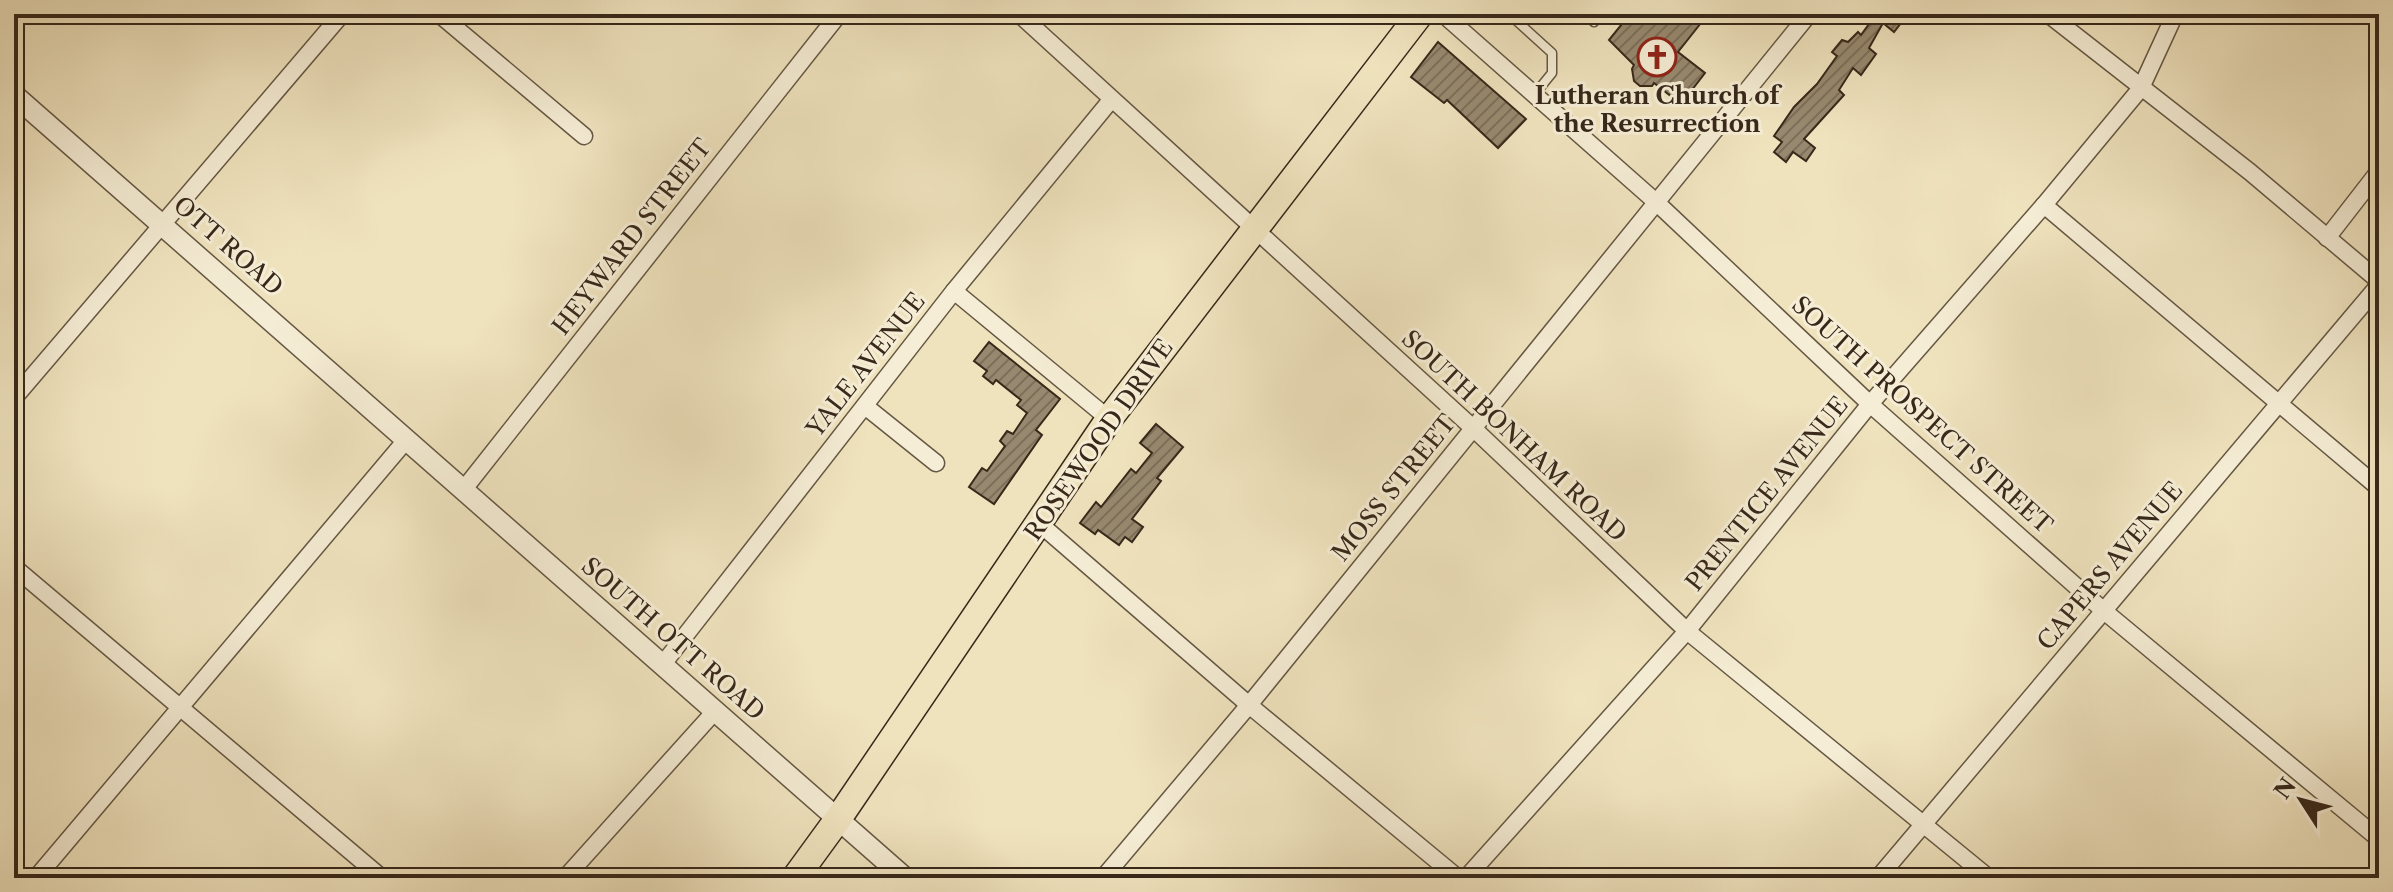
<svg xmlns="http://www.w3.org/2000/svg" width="2393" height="892" font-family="'Libre Caslon Text',serif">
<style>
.building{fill:url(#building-hatch);stroke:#37281a;stroke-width:2}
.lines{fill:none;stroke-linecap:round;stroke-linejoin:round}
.service-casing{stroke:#655743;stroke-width:11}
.minor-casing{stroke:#655743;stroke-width:19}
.tertiary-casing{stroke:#655743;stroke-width:23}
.primary-casing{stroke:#37281a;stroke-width:29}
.service{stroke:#f5edd5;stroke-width:8}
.minor{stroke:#f5edd5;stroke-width:16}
.tertiary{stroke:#f5edd5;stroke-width:20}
.primary{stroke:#efe3be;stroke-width:26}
.labels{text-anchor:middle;stroke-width:6;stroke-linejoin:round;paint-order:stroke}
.poi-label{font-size:24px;font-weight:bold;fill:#37281a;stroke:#f5edd5}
.street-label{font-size:24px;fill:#37281a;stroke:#f5edd5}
</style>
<defs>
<pattern id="building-hatch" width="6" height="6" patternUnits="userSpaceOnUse" patternTransform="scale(2)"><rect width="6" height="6" fill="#97896f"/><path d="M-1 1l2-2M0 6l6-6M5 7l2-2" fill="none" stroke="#7c705a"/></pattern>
</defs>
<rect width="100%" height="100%" fill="#efe3be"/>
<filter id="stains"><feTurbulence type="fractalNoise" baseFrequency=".0025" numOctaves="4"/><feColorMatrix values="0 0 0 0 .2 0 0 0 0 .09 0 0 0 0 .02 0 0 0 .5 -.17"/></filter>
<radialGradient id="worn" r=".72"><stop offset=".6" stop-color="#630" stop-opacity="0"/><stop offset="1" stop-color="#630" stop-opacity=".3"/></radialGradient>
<g class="building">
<path d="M 1630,14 L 1708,14 L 1678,52 L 1705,73 L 1681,104 L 1654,83 L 1652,86 L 1640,86 L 1634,81 L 1632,69 L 1634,65 L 1609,40 Z"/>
<path d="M 1870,14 L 1908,14 L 1894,32 L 1883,23 L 1869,48 L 1876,54 L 1861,75 L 1853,68 L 1839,90 L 1844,95 L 1804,139 L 1815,148 L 1806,161 L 1793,152 L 1786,162 L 1774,152 L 1782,142 L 1774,136 L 1794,107 L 1817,84 L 1837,56 L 1832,52 L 1842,40 L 1848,42 L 1858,32 L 1861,35 L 1874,17 Z"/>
<path d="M 1438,42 L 1526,119 L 1498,148 L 1447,100 L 1444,103 L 1411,77 Z"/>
<path d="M 989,342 L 1060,399 L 1036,430 L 1042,435 L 994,504 L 969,487 L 982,468 L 987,471 L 1005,446 L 1000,441 L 1007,431 L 1013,434 L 1027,413 L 1017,405 L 1021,400 L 996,380 L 993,384 L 983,376 L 987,371 L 974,361 Z"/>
<path d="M 1156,424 L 1183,447 L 1157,478 L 1161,481 L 1132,519 L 1143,527 L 1132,542 L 1125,537 L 1119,545 L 1098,530 L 1095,534 L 1080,523 L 1096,502 L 1101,507 L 1131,469 L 1136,473 L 1152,453 L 1140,443 Z"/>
</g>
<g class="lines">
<defs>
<g id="service">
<path d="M 1509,14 L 1552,53 L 1552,73 L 1534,95"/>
<path d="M 1586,14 L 1594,22"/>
<path d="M 930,878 L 936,874 L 943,878"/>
</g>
<g id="minor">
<path d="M 439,14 L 584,136"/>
<path d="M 1019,14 L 1473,428 L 1687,631 L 1989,878"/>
<path d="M 1443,14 L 1656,202 L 1870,404 L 2104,611 L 2379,839"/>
<path d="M 2048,14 L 2250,172 L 2379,281"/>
<path d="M 2044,205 L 2379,488"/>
<path d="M 2327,238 L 2379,171"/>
<path d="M 954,291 L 1109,419"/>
<path d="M 14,398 L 342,14"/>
<path d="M 865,406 L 936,463"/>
<path d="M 464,489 L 839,14"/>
<path d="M 1040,524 L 1249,705 L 1458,878"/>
<path d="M 14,567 L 382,878"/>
<path d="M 663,664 L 954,291 L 1111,100"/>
<path d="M 36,878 L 407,439"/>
<path d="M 565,878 L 716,710"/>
<path d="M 1103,878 L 1249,705 L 1809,14"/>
<path d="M 1466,878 L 1687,631 L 1870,404 L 2044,205 L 2141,88 L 2175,14"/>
<path d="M 1878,878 L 2379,285"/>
</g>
<path id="tertiary" d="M 14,95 L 905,878"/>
<path id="primary" d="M 795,878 L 838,819 L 1109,419 L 1420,14"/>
</defs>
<use href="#service" class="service-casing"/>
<use href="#minor" class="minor-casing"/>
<use href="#tertiary" class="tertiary-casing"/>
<use href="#primary" class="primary-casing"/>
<use href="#service" class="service"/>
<use href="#minor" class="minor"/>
<use href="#tertiary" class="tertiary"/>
<use href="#primary" class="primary"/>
</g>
<defs>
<symbol id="church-ring" viewBox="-11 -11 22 22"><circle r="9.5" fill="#f5edd5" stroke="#8f2418" stroke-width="1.5"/><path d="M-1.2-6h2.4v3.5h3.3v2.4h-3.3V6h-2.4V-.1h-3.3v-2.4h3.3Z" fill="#8f2418"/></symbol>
</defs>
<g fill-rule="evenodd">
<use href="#church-ring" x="1635" y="35" width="44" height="44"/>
</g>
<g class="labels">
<g class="poi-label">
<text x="1657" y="104">Lutheran Church of<tspan x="1657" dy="28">the Resurrection</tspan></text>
</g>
<g class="street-label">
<text transform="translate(632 237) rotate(-52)" y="8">HEYWARD STREET</text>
<text transform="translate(228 246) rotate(41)" y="8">OTT ROAD</text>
<text transform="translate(866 365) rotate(-52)" y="8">YALE AVENUE</text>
<text transform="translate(1922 415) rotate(42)" y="8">SOUTH PROSPECT STREET</text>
<text transform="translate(1514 436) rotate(43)" y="8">SOUTH BONHAM ROAD</text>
<text transform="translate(1099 440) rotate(-55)" y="8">ROSEWOOD DRIVE</text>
<text transform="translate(1394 488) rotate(-51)" y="8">MOSS STREET</text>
<text transform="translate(1767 494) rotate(-51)" y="8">PRENTICE AVENUE</text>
<text transform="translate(2110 566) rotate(-50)" y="8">CAPERS AVENUE</text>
<text transform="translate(673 639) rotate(41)" y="8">SOUTH OTT ROAD</text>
</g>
</g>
<rect width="2393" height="892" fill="none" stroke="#efe3be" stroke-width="48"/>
<rect x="16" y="16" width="2361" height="860" fill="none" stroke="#37281a" stroke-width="4"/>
<rect x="24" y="24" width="2345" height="844" fill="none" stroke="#37281a" stroke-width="2"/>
<g transform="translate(2301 800) rotate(306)" stroke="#f5edd5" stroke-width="6" paint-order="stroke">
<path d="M0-6L14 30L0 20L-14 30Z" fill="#37281a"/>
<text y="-12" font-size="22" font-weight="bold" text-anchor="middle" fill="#37281a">N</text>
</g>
<rect width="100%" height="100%" filter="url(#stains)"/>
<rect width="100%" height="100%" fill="url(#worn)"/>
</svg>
